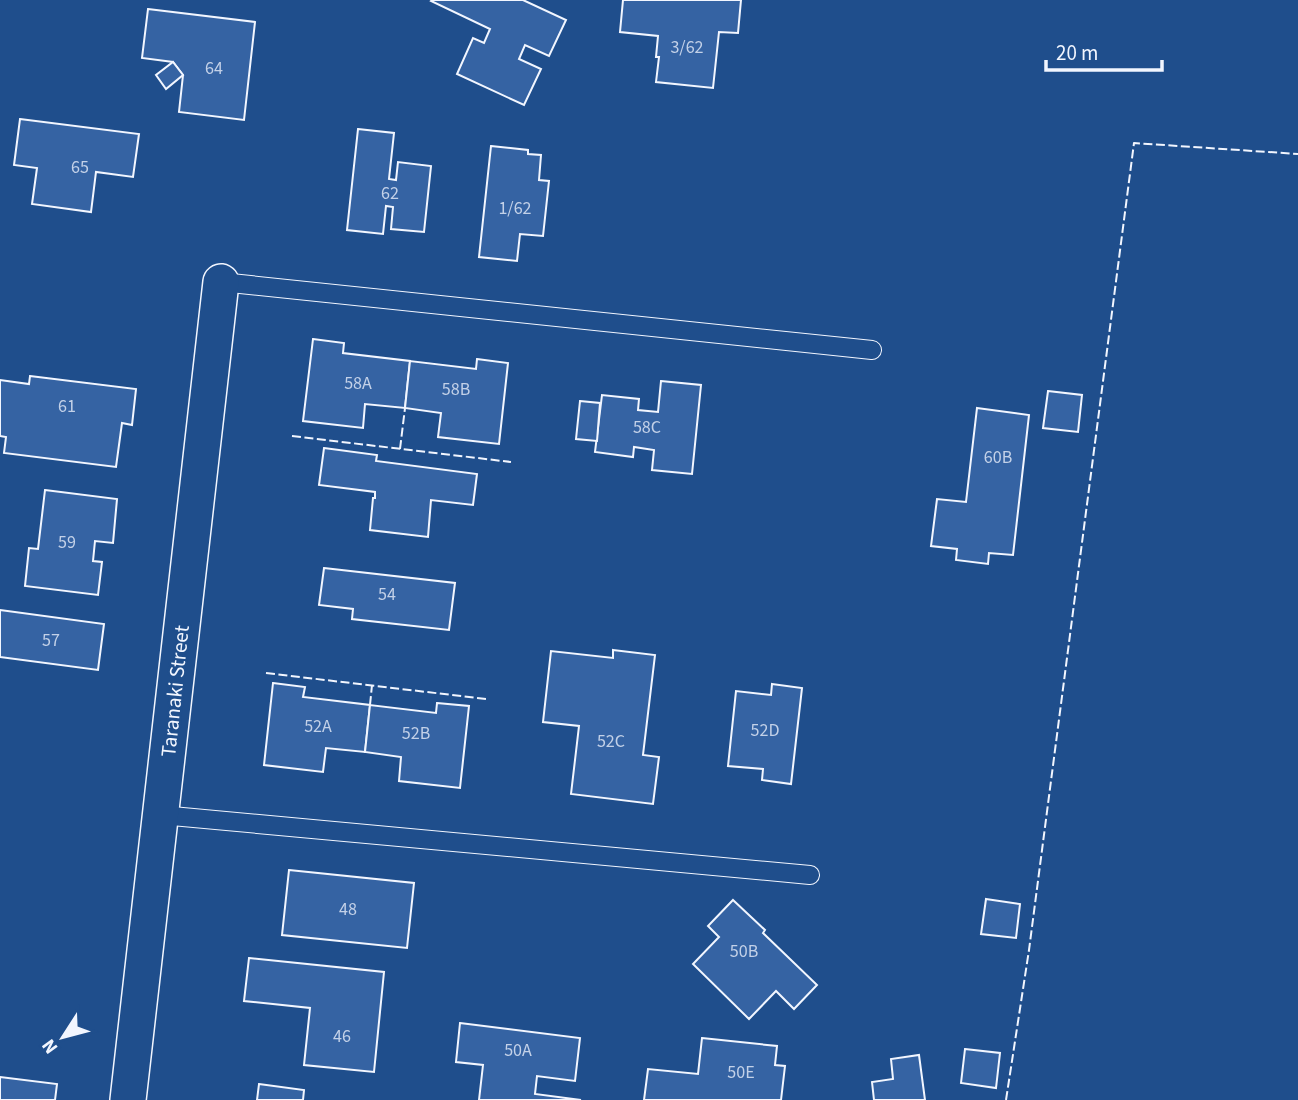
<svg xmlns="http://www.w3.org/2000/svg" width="1298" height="1100" font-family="'Source Sans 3',sans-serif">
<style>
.building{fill:#3563a3;stroke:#f2f6ff;stroke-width:2}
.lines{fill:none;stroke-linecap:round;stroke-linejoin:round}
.service-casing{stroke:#f2f6ff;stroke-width:20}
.minor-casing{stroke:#f2f6ff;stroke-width:38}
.service{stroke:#1f4e8c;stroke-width:18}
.minor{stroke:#1f4e8c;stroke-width:35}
.fence{stroke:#f2f6ff;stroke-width:2;stroke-dasharray:9 3.5;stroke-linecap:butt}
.labels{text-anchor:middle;stroke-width:5;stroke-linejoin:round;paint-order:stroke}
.number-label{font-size:18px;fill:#c3d1e8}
.street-label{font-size:21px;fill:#f2f6ff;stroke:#1f4e8c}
</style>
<rect width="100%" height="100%" fill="#1f4e8c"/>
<g class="building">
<path d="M 432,0 L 523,0 L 566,20 L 549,56 L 525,45 L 519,59 L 541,69 L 524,105 L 457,74 L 473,38 L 484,43 L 490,29 L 431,1 Z"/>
<path d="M 623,0 L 741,0 L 738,33 L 719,32 L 713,88 L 656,82 L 659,57 L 656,57 L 658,36 L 620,32 Z"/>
<path d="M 148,9 L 255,22 L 244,120 L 179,112 L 183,75 L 173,62 L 142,58 Z"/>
<path d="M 173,62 L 183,75 L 166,89 L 156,75 Z"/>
<path d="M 20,119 L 139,134 L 133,177 L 96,172 L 91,212 L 32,204 L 37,168 L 14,165 Z"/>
<path d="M 358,129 L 394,133 L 389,179 L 396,180 L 398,162 L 431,166 L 424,232 L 391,229 L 393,207 L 386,206 L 383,234 L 347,230 Z"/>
<path d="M 491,146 L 528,150 L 528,154 L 541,155 L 539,180 L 549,181 L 543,236 L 520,234 L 517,261 L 479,257 Z"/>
<path d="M 313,339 L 344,343 L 343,353 L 410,361 L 405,408 L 365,404 L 363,428 L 303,421 Z"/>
<path d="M 477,359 L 508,363 L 499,444 L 438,437 L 441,413 L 405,408 L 410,361 L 476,369 Z"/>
<path d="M 30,376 L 136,389 L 132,425 L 122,423 L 116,467 L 4,453 L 6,437 L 0,436 L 0,380 L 29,384 Z"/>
<path d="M 661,381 L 701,385 L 692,474 L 652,470 L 654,450 L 634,447 L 633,457 L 595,452 L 602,395 L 639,399 L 638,410 L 658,412 Z"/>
<path d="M 1048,391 L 1082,395 L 1078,432 L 1043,428 Z"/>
<path d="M 580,401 L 600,403 L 597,441 L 576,439 Z"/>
<path d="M 977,408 L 1029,415 L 1013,555 L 989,553 L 988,564 L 956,560 L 957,549 L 931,546 L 937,499 L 966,502 Z"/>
<path d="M 324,448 L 377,455 L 376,461 L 477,474 L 473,505 L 431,500 L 428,537 L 370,530 L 373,498 L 375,498 L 375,492 L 319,485 Z"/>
<path d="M 45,490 L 117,499 L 113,543 L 95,541 L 93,561 L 102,562 L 98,595 L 25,586 L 29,548 L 38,549 Z"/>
<path d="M 324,568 L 455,583 L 449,630 L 352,619 L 353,609 L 319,605 Z"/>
<path d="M 0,610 L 104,624 L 98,670 L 0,657 Z"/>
<path d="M 613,650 L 655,655 L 643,755 L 659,757 L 653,804 L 571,794 L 579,726 L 543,722 L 551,651 L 613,658 Z"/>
<path d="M 273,683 L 305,687 L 303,697 L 370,705 L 365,752 L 326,748 L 323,772 L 264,765 Z"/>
<path d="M 772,684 L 802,688 L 791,784 L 762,780 L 763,769 L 728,766 L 736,691 L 771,695 Z"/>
<path d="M 437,703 L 469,706 L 460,788 L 399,781 L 401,757 L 365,752 L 370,705 L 436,713 Z"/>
<path d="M 289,870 L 414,883 L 407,948 L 282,935 Z"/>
<path d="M 986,899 L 1020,904 L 1016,938 L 981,934 Z"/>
<path d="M 733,900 L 765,930 L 763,933 L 817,985 L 794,1009 L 776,991 L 749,1019 L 693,964 L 719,937 L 708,926 Z"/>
<path d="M 249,958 L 384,972 L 374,1072 L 304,1065 L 310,1008 L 244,1001 Z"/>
<path d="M 460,1023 L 580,1038 L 575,1081 L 537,1076 L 535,1094 L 581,1100 L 479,1100 L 483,1065 L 456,1062 Z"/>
<path d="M 702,1038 L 777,1046 L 775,1065 L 785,1066 L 781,1100 L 644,1100 L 648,1069 L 698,1074 Z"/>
<path d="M 965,1049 L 1000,1053 L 996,1088 L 961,1083 Z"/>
<path d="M 919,1055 L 925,1100 L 874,1100 L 872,1082 L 893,1079 L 891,1059 Z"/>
<path d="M 0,1077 L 57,1084 L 55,1100 L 0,1100 Z"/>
<path d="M 259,1084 L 304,1090 L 303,1100 L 257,1100 Z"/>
</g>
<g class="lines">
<defs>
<g id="service">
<path d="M 221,282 L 872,350"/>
<path d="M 161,815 L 810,875"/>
</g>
<path id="minor" d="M 128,1100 L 221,282"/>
</defs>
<use href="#service" class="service-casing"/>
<use href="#minor" class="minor-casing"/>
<use href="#service" class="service"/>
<use href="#minor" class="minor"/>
<g class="fence">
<path d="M 292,436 L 511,462"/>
<path d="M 400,449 L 405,408"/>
<path d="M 266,673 L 486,699"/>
<path d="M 370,705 L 372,685"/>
<path d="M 1006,1100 L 1029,950 L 1134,143 L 1298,154"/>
</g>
</g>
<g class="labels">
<g class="number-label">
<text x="687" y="53">3/62</text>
<text x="214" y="74">64</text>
<text x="80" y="173">65</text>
<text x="390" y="199">62</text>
<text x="515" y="214">1/62</text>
<text x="358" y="389">58A</text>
<text x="456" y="395">58B</text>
<text x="67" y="412">61</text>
<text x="647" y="433">58C</text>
<text x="998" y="463">60B</text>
<text x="67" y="548">59</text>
<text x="387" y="600">54</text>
<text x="51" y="646">57</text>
<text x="318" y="732">52A</text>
<text x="765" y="736">52D</text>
<text x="416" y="739">52B</text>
<text x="611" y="747">52C</text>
<text x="348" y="915">48</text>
<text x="744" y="957">50B</text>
<text x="342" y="1042">46</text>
<text x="518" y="1056">50A</text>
<text x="741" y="1078">50E</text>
</g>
<g class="street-label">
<text transform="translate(175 691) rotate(-84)" y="7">Taranaki Street</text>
</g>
</g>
<g transform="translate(63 1037) rotate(234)" stroke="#1f4e8c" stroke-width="5" paint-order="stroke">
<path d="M0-5L12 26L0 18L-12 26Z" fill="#f2f6ff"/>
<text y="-10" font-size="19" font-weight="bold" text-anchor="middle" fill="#f2f6ff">N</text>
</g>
<path d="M1046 60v10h116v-10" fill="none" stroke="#f2f6ff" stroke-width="3.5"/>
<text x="1056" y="60" font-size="21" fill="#f2f6ff" stroke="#1f4e8c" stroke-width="5" paint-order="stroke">20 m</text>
</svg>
